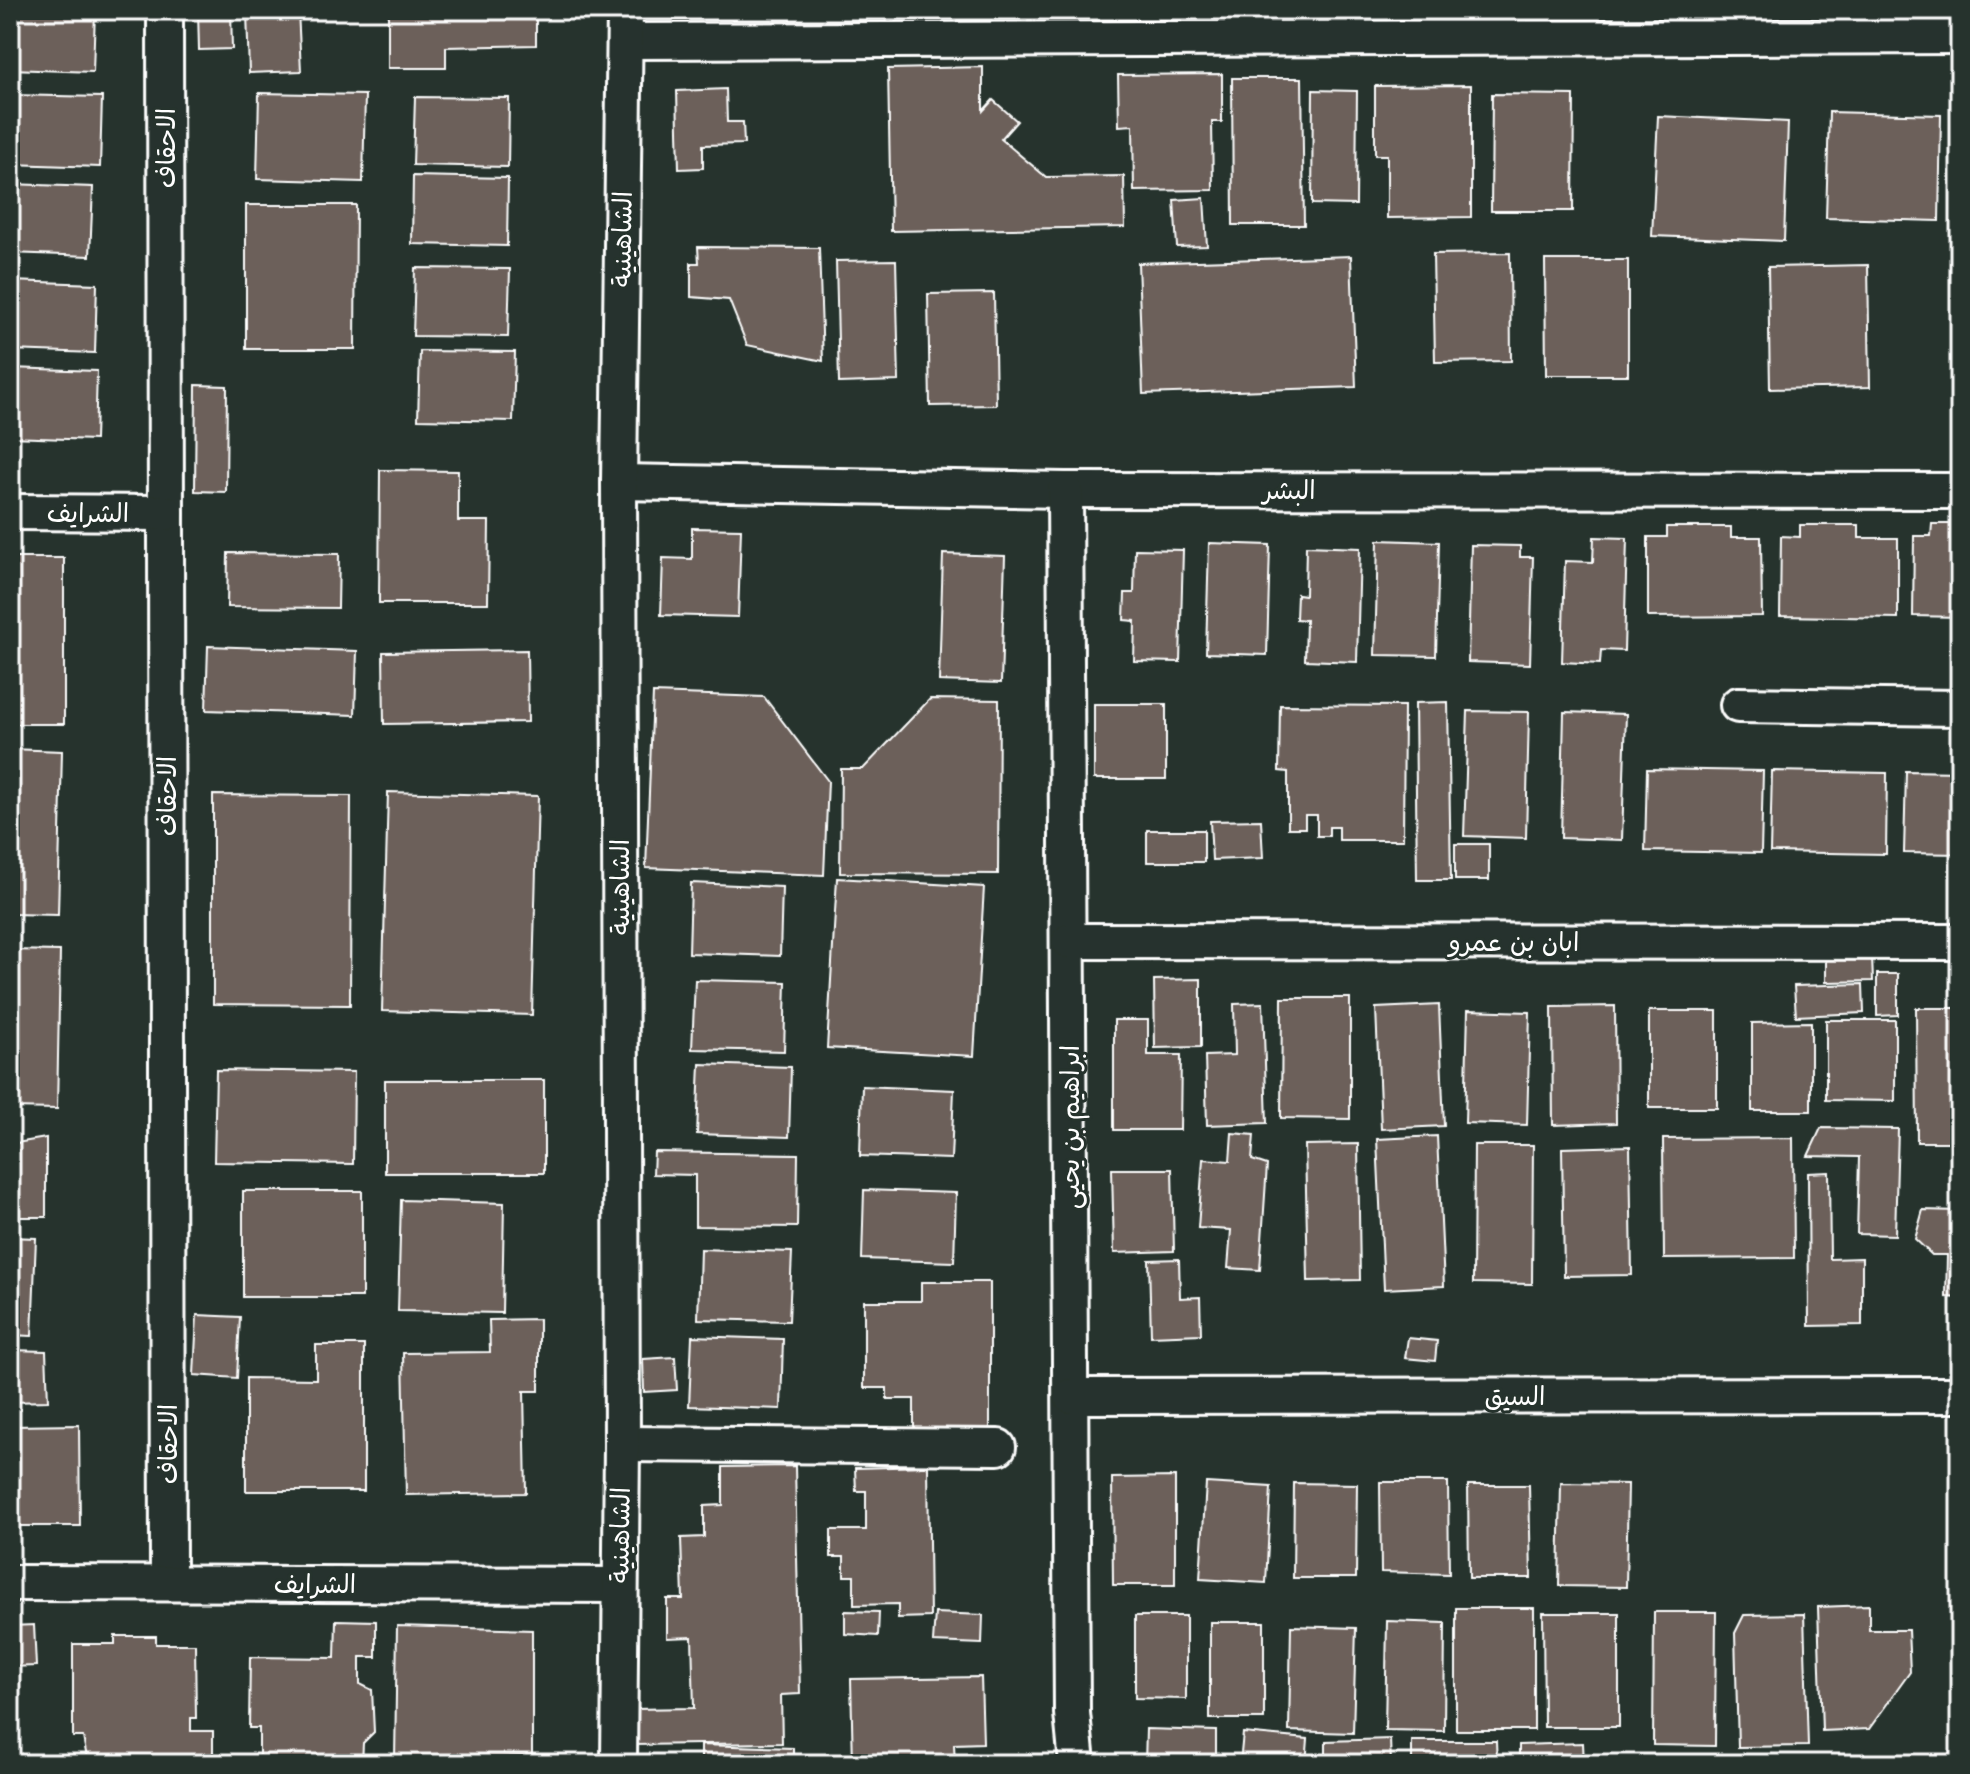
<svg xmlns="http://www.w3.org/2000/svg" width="1970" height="1774" font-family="Sriracha,'Playpen Sans Arabic',sans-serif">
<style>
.building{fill:#6c605a;stroke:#fff;stroke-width:2}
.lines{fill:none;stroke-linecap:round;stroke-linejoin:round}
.minor-casing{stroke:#fff;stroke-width:40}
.minor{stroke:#26332d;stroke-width:34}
.labels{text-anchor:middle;stroke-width:6;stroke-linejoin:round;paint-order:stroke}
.street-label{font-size:26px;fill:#fff;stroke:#26332d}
</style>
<rect width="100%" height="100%" fill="#26332d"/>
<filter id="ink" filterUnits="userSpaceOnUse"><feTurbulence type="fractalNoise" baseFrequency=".0125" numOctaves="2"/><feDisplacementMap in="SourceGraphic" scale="16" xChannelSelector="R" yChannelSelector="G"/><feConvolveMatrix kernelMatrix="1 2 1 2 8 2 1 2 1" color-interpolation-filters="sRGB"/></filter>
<g filter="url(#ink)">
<g class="building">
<path d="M 10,10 L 95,10 L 93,72 L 10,69 Z"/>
<path d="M 198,10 L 231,10 L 232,49 L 199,50 Z"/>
<path d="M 298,10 L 301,71 L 249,73 L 247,12 Z"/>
<path d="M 388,10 L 536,10 L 536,45 L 446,47 L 446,68 L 388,68 Z"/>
<path d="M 983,67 L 983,111 L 993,100 L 1017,121 L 1001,139 L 1046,177 L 1124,176 L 1125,227 L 891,231 L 888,69 Z"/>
<path d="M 1222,74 L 1222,122 L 1212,122 L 1213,190 L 1134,191 L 1133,125 L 1119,126 L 1118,75 Z"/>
<path d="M 1232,78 L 1302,78 L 1304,225 L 1233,225 Z"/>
<path d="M 1471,85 L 1471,217 L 1387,218 L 1387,155 L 1375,155 L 1375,86 Z"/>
<path d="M 726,89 L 727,122 L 743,122 L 744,144 L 703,145 L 703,168 L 679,169 L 677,91 Z"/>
<path d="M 1313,90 L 1357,91 L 1356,205 L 1312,204 Z"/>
<path d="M 259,93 L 365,95 L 363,182 L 257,179 Z"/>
<path d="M 1492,94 L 1574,95 L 1573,211 L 1491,211 Z"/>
<path d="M 10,95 L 102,97 L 100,167 L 10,164 Z"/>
<path d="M 415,97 L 509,98 L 508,167 L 413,165 Z"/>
<path d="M 1829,112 L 1941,115 L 1939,221 L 1826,218 Z"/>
<path d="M 1658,116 L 1788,122 L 1784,241 L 1652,236 Z"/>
<path d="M 413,176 L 508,178 L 507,246 L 412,244 Z"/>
<path d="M 10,184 L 93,187 L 90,256 L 10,253 Z"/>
<path d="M 1204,198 L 1207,246 L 1177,247 L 1174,200 Z"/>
<path d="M 246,205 L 356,205 L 355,349 L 246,349 Z"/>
<path d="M 698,247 L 819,248 L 823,361 L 747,345 L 729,300 L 691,297 L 691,263 L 699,263 Z"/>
<path d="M 1510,253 L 1511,361 L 1435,362 L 1433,254 Z"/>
<path d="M 1351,256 L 1356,387 L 1143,394 L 1138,263 Z"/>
<path d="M 896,260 L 899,381 L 839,383 L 836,261 Z"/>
<path d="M 1545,260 L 1628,260 L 1628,375 L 1546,375 Z"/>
<path d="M 1868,265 L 1870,387 L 1770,389 L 1768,267 Z"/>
<path d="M 415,268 L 510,269 L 508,337 L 413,336 Z"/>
<path d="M 10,281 L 97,284 L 95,353 L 10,350 Z"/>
<path d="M 994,293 L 996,405 L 930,406 L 928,294 Z"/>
<path d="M 420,351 L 515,352 L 513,421 L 418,419 Z"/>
<path d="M 10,368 L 97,371 L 95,440 L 10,437 Z"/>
<path d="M 196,385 L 227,386 L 226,492 L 195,491 Z"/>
<path d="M 380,470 L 458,471 L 458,521 L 489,521 L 488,603 L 379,603 Z"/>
<path d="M 1932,524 L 1960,524 L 1960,617 L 1913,616 L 1914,536 L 1931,536 Z"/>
<path d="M 1800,525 L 1859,525 L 1859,538 L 1898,538 L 1898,618 L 1780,616 L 1781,536 L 1800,537 Z"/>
<path d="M 1667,527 L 1731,527 L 1731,537 L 1761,537 L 1762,616 L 1648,617 L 1648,537 L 1667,537 Z"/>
<path d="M 692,528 L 741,529 L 738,617 L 661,615 L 663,558 L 692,559 Z"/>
<path d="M 1594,537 L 1627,538 L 1624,651 L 1601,650 L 1600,664 L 1562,662 L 1565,561 L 1593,562 Z"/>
<path d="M 1378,540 L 1439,542 L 1436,656 L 1375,655 Z"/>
<path d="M 1209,543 L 1270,545 L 1267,655 L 1206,653 Z"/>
<path d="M 1471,545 L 1520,546 L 1520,557 L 1533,557 L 1530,664 L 1468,662 Z"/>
<path d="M 1306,546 L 1360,548 L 1357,662 L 1305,660 L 1306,620 L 1296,619 L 1297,594 L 1305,595 Z"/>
<path d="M 1135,549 L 1183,550 L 1180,662 L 1134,661 L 1135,621 L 1124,620 L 1125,593 L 1134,593 Z"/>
<path d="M 228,553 L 339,554 L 338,608 L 227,607 Z"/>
<path d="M 943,554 L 1005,556 L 1001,683 L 939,681 Z"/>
<rect x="10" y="558" width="54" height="166"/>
<path d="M 208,646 L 357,651 L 355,715 L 206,710 Z"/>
<path d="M 527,650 L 528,722 L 384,724 L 383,652 Z"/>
<path d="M 653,693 L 764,697 L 828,781 L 824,875 L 646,868 Z"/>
<path d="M 930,699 L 999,700 L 998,874 L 840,873 L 841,769 L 863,769 Z"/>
<path d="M 1448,702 L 1451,880 L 1417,880 L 1415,703 Z"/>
<rect x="1094" y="704" width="72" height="75"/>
<path d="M 1280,705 L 1404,706 L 1403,840 L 1339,840 L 1339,827 L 1329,827 L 1329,836 L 1317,836 L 1317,815 L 1305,815 L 1305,828 L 1288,828 L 1288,772 L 1279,771 Z"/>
<path d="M 1468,711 L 1529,712 L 1526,838 L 1464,836 Z"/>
<path d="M 1564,712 L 1626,714 L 1622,840 L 1561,838 Z"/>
<path d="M 10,749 L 62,751 L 58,915 L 10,914 Z"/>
<path d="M 1647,769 L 1763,771 L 1761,853 L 1645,851 Z"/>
<path d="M 1772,771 L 1887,773 L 1886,854 L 1770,852 Z"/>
<path d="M 1906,771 L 1960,772 L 1960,854 L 1904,853 Z"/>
<path d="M 388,792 L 538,796 L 532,1015 L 382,1011 Z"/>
<path d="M 213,795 L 351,796 L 350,1005 L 213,1004 Z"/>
<path d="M 1261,820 L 1263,858 L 1212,860 L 1210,821 Z"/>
<rect x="1147" y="830" width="57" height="32"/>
<rect x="1455" y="844" width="34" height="36"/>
<path d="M 837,878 L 984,887 L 974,1056 L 827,1048 Z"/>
<path d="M 691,883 L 782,887 L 780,956 L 689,953 Z"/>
<path d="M 10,950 L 60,951 L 57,1109 L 10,1108 Z"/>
<path d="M 1826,957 L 1872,957 L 1873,981 L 1826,982 Z"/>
<path d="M 1877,974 L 1898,974 L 1898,1015 L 1877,1016 Z"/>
<path d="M 1201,979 L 1201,1047 L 1155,1048 L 1154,980 Z"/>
<path d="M 695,980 L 786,982 L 784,1051 L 692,1049 Z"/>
<path d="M 1863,984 L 1864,1013 L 1796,1016 L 1794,986 Z"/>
<path d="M 1282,998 L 1350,998 L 1350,1119 L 1281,1118 Z"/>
<path d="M 1263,1003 L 1267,1123 L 1207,1125 L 1205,1056 L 1235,1055 L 1234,1004 Z"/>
<path d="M 1439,1005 L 1444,1126 L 1381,1129 L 1376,1008 Z"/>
<path d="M 1615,1006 L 1616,1123 L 1553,1125 L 1552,1007 Z"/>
<path d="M 1916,1008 L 1960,1008 L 1960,1142 L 1917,1142 Z"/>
<path d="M 1468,1010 L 1530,1012 L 1527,1125 L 1465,1123 Z"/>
<rect x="1649" y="1011" width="68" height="97"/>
<path d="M 1114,1020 L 1148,1020 L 1148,1055 L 1181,1055 L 1180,1130 L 1114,1130 Z"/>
<path d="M 1826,1020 L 1895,1020 L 1895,1101 L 1826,1100 Z"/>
<path d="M 1811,1022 L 1811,1111 L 1752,1111 L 1752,1023 Z"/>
<path d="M 700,1064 L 791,1067 L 789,1137 L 697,1134 Z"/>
<path d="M 216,1070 L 354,1072 L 353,1164 L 214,1162 Z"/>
<rect x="385" y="1080" width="159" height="93"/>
<path d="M 862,1086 L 954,1090 L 951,1159 L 860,1156 Z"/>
<path d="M 1821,1128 L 1898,1129 L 1895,1235 L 1857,1234 L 1859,1157 L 1808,1156 Z"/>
<path d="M 1232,1133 L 1254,1135 L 1252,1160 L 1267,1165 L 1260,1270 L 1228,1268 L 1231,1230 L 1198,1228 L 1203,1159 L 1230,1161 Z"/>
<path d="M 1437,1136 L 1444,1286 L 1384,1289 L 1377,1139 Z"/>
<path d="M 46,1138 L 46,1217 L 10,1217 L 10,1144 Z"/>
<path d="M 1793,1138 L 1794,1258 L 1664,1259 L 1663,1139 Z"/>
<path d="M 1358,1144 L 1360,1280 L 1308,1281 L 1305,1145 Z"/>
<path d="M 1474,1145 L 1533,1145 L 1532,1284 L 1473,1283 Z"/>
<path d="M 1630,1146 L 1632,1275 L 1564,1276 L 1562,1148 Z"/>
<path d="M 654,1152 L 798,1154 L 797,1227 L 695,1226 L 695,1175 L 653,1174 Z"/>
<path d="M 1112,1169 L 1172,1169 L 1174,1251 L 1114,1253 Z"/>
<path d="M 1829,1172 L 1830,1259 L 1862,1258 L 1862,1325 L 1809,1326 L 1808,1173 Z"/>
<path d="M 864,1190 L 956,1193 L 954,1262 L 862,1259 Z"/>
<rect x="243" y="1191" width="119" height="106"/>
<path d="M 401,1200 L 504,1203 L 502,1313 L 398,1311 Z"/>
<path d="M 1923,1210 L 1960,1211 L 1960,1298 L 1946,1297 L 1947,1255 L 1932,1255 L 1915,1239 Z"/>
<path d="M 10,1237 L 36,1238 L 32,1336 L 10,1335 Z"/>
<path d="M 700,1249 L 792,1252 L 789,1321 L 698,1319 Z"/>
<path d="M 1179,1259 L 1180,1298 L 1200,1297 L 1201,1334 L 1151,1336 L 1149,1260 Z"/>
<path d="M 921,1282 L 990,1282 L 990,1429 L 914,1429 L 914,1399 L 887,1399 L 887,1388 L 864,1388 L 864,1301 L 921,1301 Z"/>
<path d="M 197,1315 L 240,1317 L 237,1378 L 194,1375 Z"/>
<path d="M 539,1319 L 539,1391 L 524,1391 L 526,1493 L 406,1495 L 403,1353 L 490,1352 L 489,1320 Z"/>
<path d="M 692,1336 L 783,1339 L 781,1409 L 689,1406 Z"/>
<path d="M 1408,1338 L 1437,1341 L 1435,1361 L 1405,1358 Z"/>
<path d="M 316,1345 L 364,1345 L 364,1491 L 246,1491 L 246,1378 L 316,1379 Z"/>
<path d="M 10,1350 L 46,1351 L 48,1401 L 10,1402 Z"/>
<path d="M 675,1357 L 677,1390 L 644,1392 L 643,1359 Z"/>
<path d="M 79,1425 L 80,1526 L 10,1526 L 10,1426 Z"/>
<path d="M 795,1466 L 800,1694 L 781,1695 L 782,1743 L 634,1745 L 633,1709 L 694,1708 L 692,1637 L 667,1638 L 667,1599 L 683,1599 L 681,1538 L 704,1537 L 704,1506 L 723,1505 L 723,1467 Z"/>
<path d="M 928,1466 L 930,1617 L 898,1618 L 898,1604 L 854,1605 L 854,1576 L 844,1576 L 844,1557 L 831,1557 L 831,1530 L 866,1530 L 866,1491 L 856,1491 L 855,1468 Z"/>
<path d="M 1175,1477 L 1175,1585 L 1113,1585 L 1112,1478 Z"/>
<path d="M 1380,1482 L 1448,1482 L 1449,1574 L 1381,1572 Z"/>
<path d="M 1206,1483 L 1271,1487 L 1266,1583 L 1200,1579 Z"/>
<path d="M 1294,1483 L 1357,1484 L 1356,1578 L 1293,1578 Z"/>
<path d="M 1561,1483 L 1628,1484 L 1626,1587 L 1559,1586 Z"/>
<path d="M 1468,1485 L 1529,1485 L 1531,1578 L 1469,1578 Z"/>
<path d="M 1869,1605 L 1869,1630 L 1908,1630 L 1910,1672 L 1869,1729 L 1822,1731 L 1818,1607 Z"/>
<rect x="1456" y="1608" width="78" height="122"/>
<rect x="1952" y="1610" width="8" height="71"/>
<path d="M 845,1611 L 879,1612 L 878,1636 L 845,1634 Z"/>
<path d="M 1654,1612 L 1716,1612 L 1715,1746 L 1653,1745 Z"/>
<path d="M 935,1613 L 983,1615 L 982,1644 L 933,1642 Z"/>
<path d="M 1543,1613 L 1619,1613 L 1619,1727 L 1544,1727 Z"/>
<path d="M 1804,1614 L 1808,1746 L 1738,1747 L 1735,1633 L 1744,1615 Z"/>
<path d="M 1135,1616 L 1186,1616 L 1186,1699 L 1135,1698 Z"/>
<path d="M 336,1620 L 376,1621 L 376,1657 L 360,1657 L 360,1684 L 372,1690 L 374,1732 L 363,1743 L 362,1764 L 259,1764 L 259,1728 L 249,1728 L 250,1657 L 335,1658 Z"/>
<path d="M 1387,1621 L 1445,1623 L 1444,1731 L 1385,1730 Z"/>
<rect x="1210" y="1622" width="54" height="97"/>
<path d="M 34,1625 L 36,1666 L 10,1667 L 10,1626 Z"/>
<path d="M 397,1626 L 532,1630 L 532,1756 L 395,1760 Z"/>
<path d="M 1291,1626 L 1356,1628 L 1353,1733 L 1289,1731 Z"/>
<path d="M 115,1636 L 156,1636 L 156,1644 L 195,1644 L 196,1718 L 191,1718 L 191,1731 L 213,1731 L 213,1761 L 113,1764 L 87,1758 L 83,1737 L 73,1737 L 73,1644 L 115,1644 Z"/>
<path d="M 981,1677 L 983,1743 L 954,1744 L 955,1764 L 853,1764 L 851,1679 Z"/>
<path d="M 1146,1729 L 1216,1731 L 1216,1764 L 1145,1764 Z"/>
<path d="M 1243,1733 L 1308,1739 L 1306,1764 L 1240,1764 Z"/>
<path d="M 1390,1739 L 1391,1764 L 1326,1764 L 1326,1741 Z"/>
<path d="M 1412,1741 L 1496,1741 L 1497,1764 L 1412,1764 Z"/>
<path d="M 1583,1743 L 1584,1764 L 1519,1764 L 1519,1745 Z"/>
<path d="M 701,1745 L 793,1748 L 793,1764 L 701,1764 Z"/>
</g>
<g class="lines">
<defs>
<g id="minor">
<path d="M 165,10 L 168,1583"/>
<path d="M 625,41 L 1960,36"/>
<path d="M 619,482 L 1065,490 L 1960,491"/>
<path d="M 1065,490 L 1072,1713 L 1077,1764"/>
<path d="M 10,512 L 166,513"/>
<path d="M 1738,705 L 1960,708"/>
<path d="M 1069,941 L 1960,942"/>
<path d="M 1071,1396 L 1960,1395"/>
<path d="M 622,1444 L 998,1447"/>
<path d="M 10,1583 L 619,1585"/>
<path d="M 619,1764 L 622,1444 L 619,482 L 625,10"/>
</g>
</defs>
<use href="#minor" class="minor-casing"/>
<use href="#minor" class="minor"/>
</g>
</g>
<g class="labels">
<g class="street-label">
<text transform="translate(166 148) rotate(-90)" y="9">الاحقاف</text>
<text transform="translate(622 239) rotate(-89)" y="9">الشاهينية</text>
<text x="1289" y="499">البشر</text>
<text x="88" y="522">الشرايف</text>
<text transform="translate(167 796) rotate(-90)" y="9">الاحقاف</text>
<text transform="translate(620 887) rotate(-90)" y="9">الشاهينية</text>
<text x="1514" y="951">ابان بن عمرو</text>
<text transform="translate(1070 1127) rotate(-90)" y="9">ابراهيم بن يحيى</text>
<text x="1515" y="1405">السيق</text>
<text transform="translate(168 1444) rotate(-90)" y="9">الاحقاف</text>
<text transform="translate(620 1535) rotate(-89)" y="9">الشاهينية</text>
<text x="315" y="1593">الشرايف</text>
</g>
</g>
<rect width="1970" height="1774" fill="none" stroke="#26332d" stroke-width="40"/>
<rect x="20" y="20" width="1930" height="1734" fill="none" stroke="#fff" stroke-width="3" filter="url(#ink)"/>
</svg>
